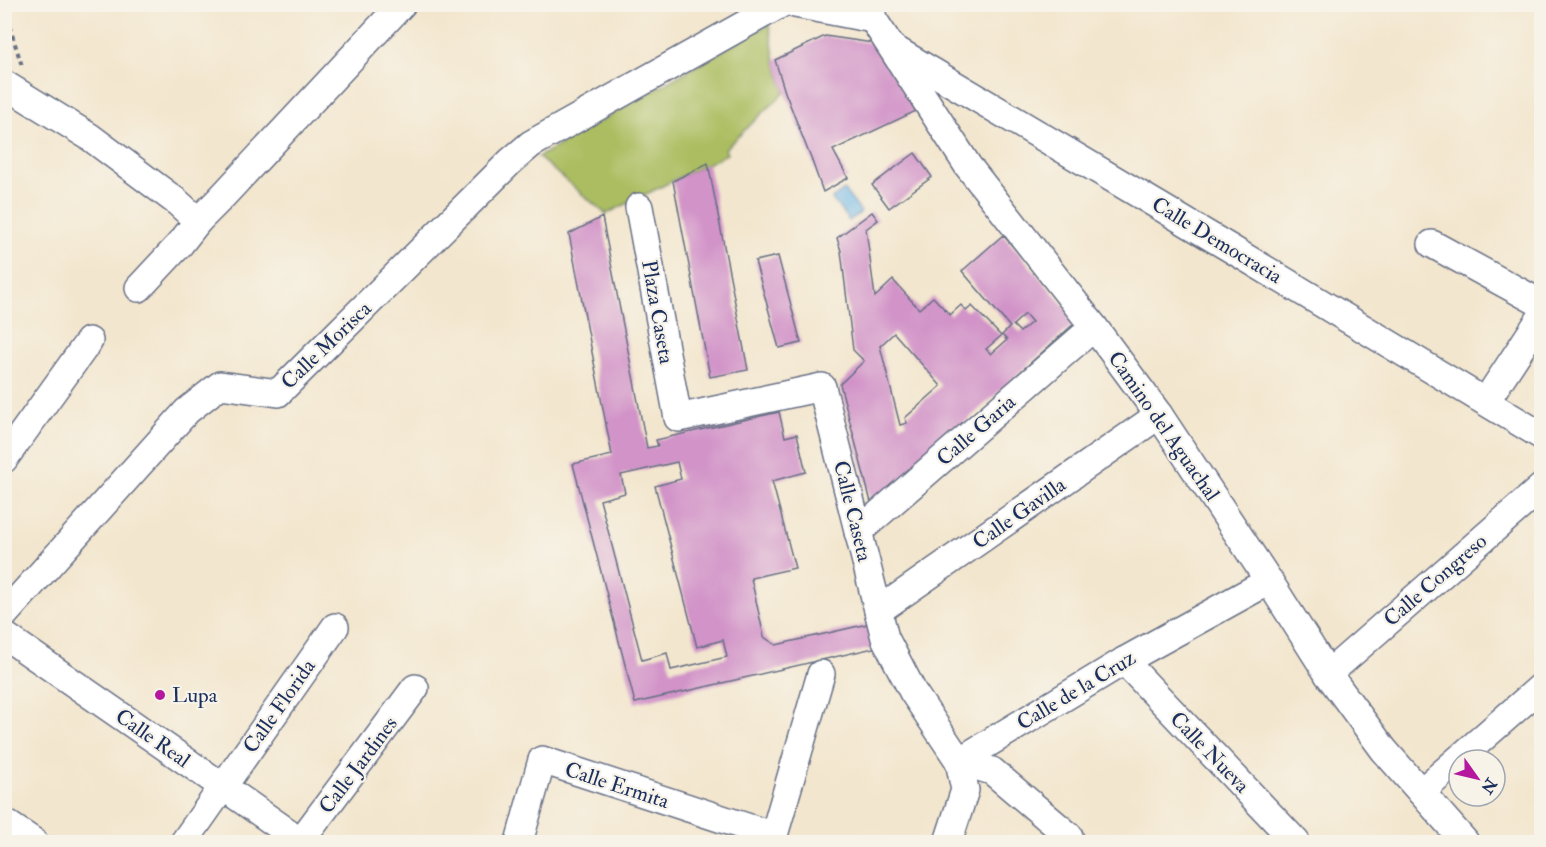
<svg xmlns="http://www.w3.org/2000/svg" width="1546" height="847" font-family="'IM FELL Double Pica',serif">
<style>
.green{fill:#abbd61;stroke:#637660;stroke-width:1.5}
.water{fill:#70b8e8;stroke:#4674a3;stroke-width:1.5}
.building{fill:#d193c8;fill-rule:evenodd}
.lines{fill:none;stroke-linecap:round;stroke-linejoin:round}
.minor-casing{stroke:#676f85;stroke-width:30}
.path{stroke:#676f85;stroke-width:4;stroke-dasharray:4.5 4.5;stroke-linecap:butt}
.minor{stroke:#fff;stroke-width:27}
.poi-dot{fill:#b5179e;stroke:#f7f3e8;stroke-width:2}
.labels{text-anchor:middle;stroke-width:4.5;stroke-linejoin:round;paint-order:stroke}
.street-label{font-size:21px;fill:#1b2f5e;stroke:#f7f3e8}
.poi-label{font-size:21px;fill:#1b2f5e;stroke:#f7f3e8;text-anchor:start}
</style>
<rect width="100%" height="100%" fill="#f7f3e8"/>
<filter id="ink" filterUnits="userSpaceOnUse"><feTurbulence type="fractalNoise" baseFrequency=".0167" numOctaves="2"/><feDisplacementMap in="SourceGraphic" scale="12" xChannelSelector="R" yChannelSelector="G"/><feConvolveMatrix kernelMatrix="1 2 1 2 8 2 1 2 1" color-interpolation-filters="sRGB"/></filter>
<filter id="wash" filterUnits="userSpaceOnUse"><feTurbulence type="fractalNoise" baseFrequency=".008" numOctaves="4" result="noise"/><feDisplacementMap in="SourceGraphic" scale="24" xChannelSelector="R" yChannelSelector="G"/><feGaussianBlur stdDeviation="1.35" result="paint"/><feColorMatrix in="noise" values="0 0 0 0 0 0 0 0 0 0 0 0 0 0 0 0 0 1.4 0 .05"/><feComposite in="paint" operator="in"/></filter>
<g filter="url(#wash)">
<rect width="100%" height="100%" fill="#f3e6ce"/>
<path class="green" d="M 769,24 L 775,60 L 785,92 L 725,149 L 727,154 L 606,214 L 538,157 Z"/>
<path class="water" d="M 844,190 L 861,212 L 849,221 L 832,199 Z"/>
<g id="blocks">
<g class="building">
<path d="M 825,36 L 873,43 L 887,66 L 916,111 L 833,150 L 848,178 L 823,192 L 812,161 L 785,92 L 775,60 Z"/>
<path d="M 915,153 L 932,177 L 889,208 L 872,185 Z"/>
<path d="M 708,163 L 748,370 L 710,377 L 673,181 Z"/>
<path d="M 872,212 L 878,220 L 866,229 L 875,297 L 893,280 L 919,309 L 933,297 L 950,315 L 961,305 L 966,311 L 972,306 L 1001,336 L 986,349 L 991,354 L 1007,340 L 1002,335 L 1010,327 L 962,271 L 1003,235 L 1077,321 L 872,506 L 840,384 L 864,361 L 853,350 L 841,251 L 837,238 ZM 1025,314 L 1032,322 L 1020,332 L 1013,325 ZM 894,333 L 941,386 L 905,418 L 907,423 L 900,425 L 880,346 Z"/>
<path d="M 602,217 L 647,448 L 658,446 L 656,440 L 779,412 L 785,437 L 797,434 L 806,472 L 772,481 L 795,568 L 751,578 L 764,637 L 776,645 L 872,623 L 878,647 L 635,703 L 573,464 L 612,455 L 569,234 ZM 677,462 L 681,479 L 655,486 L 697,647 L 723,640 L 727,657 L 671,670 L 667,653 L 642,660 L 600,500 L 625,493 L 621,475 Z"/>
<path d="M 778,256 L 801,343 L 779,348 L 755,261 Z"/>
</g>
</g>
</g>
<g filter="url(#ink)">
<use href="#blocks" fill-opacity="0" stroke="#676f85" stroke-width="1.5"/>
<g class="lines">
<defs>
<g id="minor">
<path d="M 795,4 L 873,19"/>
<path d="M 870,4 L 873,19 L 968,166 L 1094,327 L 1159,415 L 1269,581 L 1328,674 L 1384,750 L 1465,842"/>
<path d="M 896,50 L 1228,247 L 1542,436"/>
<path d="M 4,84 L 90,137 L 177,202 L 198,221"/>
<path d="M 639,207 L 678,418 L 822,387 L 885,638 L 913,692 L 959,761 L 992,771 L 1069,836 L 1066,842"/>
<path d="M 1432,244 L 1542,304"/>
<path d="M 139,288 L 180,244 L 198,221 L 219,200 L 402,4"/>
<path d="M 1486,401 L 1542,316"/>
<path d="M 4,459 L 89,341"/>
<path d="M 858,532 L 1094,327"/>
<path d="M 878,611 L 1159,415"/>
<path d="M 4,615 L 187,411 L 220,385 L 278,393 L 511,161 L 531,144 L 781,4"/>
<path d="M 4,635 L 222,786 L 302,842"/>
<path d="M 1124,661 L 1296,842"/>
<path d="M 1328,674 L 1542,487"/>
<path d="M 1421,792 L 1542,686"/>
<path d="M 4,822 L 34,842"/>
<path d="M 184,842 L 335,627"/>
<path d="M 300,842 L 415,688"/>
<path d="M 519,842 L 542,760 L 774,836"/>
<path d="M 772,842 L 821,674"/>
<path d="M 948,842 L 965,790 L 959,761 L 1124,661 L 1269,581"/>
</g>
</defs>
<use href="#minor" class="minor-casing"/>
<path class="path" d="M 4,9 L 22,66"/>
<use href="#minor" class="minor"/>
</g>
</g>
<circle class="poi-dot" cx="160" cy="695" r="6"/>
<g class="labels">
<g class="street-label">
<text transform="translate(1217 240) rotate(31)" y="7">Calle Democracia</text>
<text transform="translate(658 312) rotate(80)" y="7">Plaza Caseta</text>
<text transform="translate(326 345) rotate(-44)" y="7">Calle Morisca</text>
<text transform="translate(1164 426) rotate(55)" y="7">Camino del Aguachal</text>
<text transform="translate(976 430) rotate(-41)" y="7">Calle Garia</text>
<text transform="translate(853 511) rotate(76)" y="7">Calle Caseta</text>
<text transform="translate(1019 513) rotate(-35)" y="7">Calle Gavilla</text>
<text transform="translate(1435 580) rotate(-41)" y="7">Calle Congreso</text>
<text transform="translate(1076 690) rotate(-31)" y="7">Calle de la Cruz</text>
<text transform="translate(279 706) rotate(-55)" y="7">Calle Florida</text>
<text transform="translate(153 738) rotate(35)" y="7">Calle Real</text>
<text transform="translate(1210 752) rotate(46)" y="7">Calle Nueva</text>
<text transform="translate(358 765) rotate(-53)" y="7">Calle Jardines</text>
<text transform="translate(617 785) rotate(18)" y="7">Calle Ermita</text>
</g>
<g class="poi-label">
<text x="172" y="702">Lupa</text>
</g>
</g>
<rect width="1546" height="847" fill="none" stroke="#f7f3e8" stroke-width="24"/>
<g transform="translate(1477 778) rotate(124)"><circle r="28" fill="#f7f3e8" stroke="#9fa5b1" stroke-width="1.5"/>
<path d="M0-4.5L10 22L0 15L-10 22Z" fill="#b5179e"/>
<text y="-9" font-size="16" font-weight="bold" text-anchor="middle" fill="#1b2f5e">N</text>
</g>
</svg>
